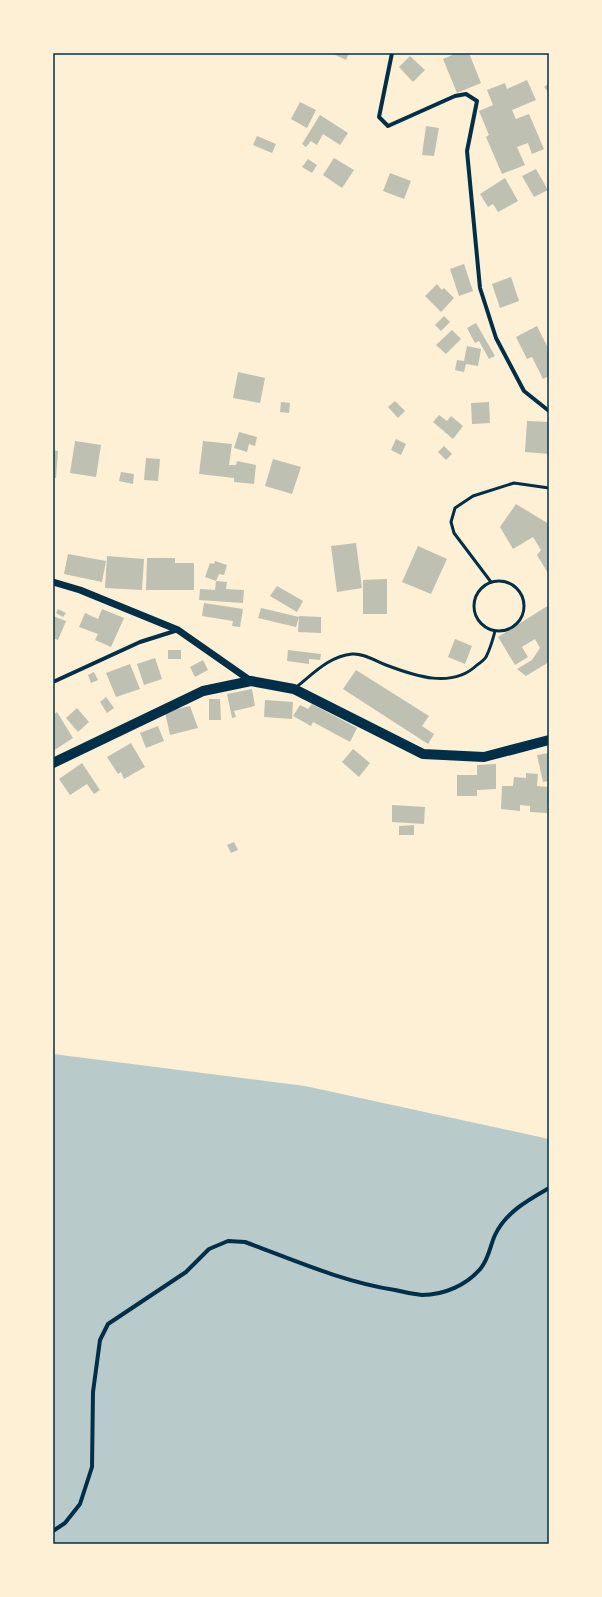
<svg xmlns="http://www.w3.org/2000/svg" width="602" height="1597" font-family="'Fira Sans Condensed',sans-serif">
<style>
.green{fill:#b9caca}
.building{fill:#bec0b2}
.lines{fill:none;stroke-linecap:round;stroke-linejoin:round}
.service{stroke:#003049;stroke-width:3}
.minor{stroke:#003049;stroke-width:4}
.tertiary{stroke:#003049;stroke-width:7}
.primary{stroke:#003049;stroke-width:10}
.neatline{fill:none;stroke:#003049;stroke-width:1.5}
</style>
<rect width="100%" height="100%" fill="#fdf0d5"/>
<path class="green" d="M 53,1054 L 305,1086 L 549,1139 L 549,1544 L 53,1544 Z"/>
<g class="building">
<path d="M 331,53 L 349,53 L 346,60 Z"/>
<path d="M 457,53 L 469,53 L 481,83 L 457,93 L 443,59 Z"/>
<path d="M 410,56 L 425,70 L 413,82 L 399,67 Z"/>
<path d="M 527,80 L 536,100 L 512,110 L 516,119 L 529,114 L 544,149 L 532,154 L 528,143 L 517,147 L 525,165 L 502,174 L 486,137 L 489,135 L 479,111 L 493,105 L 487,90 L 505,83 L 507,89 Z"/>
<path d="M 549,83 L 549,93 L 544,87 Z"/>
<path d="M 300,102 L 316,110 L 307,128 L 291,119 Z"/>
<path d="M 320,115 L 348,133 L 340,145 L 323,134 L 317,145 L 311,141 L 306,147 L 302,144 Z"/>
<path d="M 426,126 L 439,128 L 434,156 L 422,155 Z"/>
<path d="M 257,136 L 276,144 L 272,153 L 253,145 Z"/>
<path d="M 334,158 L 354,170 L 342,188 L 323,175 Z"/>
<path d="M 308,159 L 317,165 L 312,173 L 302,167 Z"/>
<path d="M 536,169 L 548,190 L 534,197 L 522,176 Z"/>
<path d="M 390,173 L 411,181 L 404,199 L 383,191 Z"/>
<path d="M 505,178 L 518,201 L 498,212 L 493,204 L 488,207 L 480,194 Z"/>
<path d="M 464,264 L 473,291 L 459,296 L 450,269 Z"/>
<path d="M 511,277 L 519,301 L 500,308 L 492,284 Z"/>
<path d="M 437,284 L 442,290 L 444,288 L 454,298 L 441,312 L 425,296 Z"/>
<path d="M 444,316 L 450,322 L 441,331 L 435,325 Z"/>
<path d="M 476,323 L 495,356 L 489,359 L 479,341 L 475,343 L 467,328 Z"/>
<path d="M 537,326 L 549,350 L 549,376 L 543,379 L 532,357 L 527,359 L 516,337 Z"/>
<path d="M 452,330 L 461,339 L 446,354 L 436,345 Z"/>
<path d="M 467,346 L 481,349 L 478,366 L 466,364 L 464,372 L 455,370 L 457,360 L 464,361 Z"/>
<path d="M 238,372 L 265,378 L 260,403 L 233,398 Z"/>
<path d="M 395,401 L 405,411 L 398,418 L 388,407 Z"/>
<path d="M 281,402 L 290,403 L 289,413 L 280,412 Z"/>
<path d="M 489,402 L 490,423 L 472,424 L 471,403 Z"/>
<path d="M 439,415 L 447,421 L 451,416 L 463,426 L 453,439 L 433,422 Z"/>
<path d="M 527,421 L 549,422 L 549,454 L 525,452 Z"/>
<path d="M 239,432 L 257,437 L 255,446 L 249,444 L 247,452 L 234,448 Z"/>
<path d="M 396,439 L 406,444 L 401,455 L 391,450 Z"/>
<path d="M 75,441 L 101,445 L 96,477 L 70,473 Z"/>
<path d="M 203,441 L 232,444 L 229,465 L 236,465 L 237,461 L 256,465 L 254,484 L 234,482 L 234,478 L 199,474 Z"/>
<path d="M 444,446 L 452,454 L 446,460 L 438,452 Z"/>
<path d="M 53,450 L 58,451 L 56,478 L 53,478 Z"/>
<path d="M 146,458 L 160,459 L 158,481 L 144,480 Z"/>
<path d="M 273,459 L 301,467 L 292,494 L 265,486 Z"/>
<path d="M 121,472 L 134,474 L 133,484 L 119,481 Z"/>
<path d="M 516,504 L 549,524 L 549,575 L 537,555 L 541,550 L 533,537 L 513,549 L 500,527 Z"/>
<path d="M 356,543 L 362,588 L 337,592 L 331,546 Z"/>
<path d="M 418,546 L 447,559 L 431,594 L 402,582 Z"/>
<path d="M 68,554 L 106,561 L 102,582 L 64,574 Z"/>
<path d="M 107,556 L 144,559 L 142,590 L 105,588 Z"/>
<path d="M 147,558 L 175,558 L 175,563 L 194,563 L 194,590 L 146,590 Z"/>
<path d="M 215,561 L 227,565 L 224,575 L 219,574 L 216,581 L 205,577 L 210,563 L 214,564 Z"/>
<path d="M 387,579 L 387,614 L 363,614 L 363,580 Z"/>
<path d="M 216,581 L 227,582 L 226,589 L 244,590 L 243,603 L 199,600 L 200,589 L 215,590 Z"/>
<path d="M 277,586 L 303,601 L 297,612 L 270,596 Z"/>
<path d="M 204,603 L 243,609 L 240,627 L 232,626 L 233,621 L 202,616 Z"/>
<path d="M 549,605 L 549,662 L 526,676 L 517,669 L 532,660 L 540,648 L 535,639 L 522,647 L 528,657 L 515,665 L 498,637 Z"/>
<path d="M 261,608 L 299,617 L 296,627 L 258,618 Z"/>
<path d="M 58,609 L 66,613 L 63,617 L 56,613 Z"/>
<path d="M 102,609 L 124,618 L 111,647 L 95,640 L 98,634 L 79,627 L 85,613 L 98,619 Z"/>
<path d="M 53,616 L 66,621 L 58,640 L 53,638 Z"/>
<path d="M 299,616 L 321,617 L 321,633 L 298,632 Z"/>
<path d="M 455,639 L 472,646 L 465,664 L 448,657 Z"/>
<rect x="168" y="650" width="13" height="9"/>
<path d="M 288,650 L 321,654 L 320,660 L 309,659 L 309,664 L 287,661 Z"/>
<path d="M 155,658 L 162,679 L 144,685 L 137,664 Z"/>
<path d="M 203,660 L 208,670 L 195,677 L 190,667 Z"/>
<path d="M 130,664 L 140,689 L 116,697 L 106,673 Z"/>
<path d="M 356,670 L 429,716 L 422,726 L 434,734 L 428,744 L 343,689 Z"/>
<path d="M 94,672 L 98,680 L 91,683 L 88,675 Z"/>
<path d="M 252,689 L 255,706 L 234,711 L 236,717 L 232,718 L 227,694 Z"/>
<path d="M 106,697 L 114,708 L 107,713 L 100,702 Z"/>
<path d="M 209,699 L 220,699 L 221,720 L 209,720 Z"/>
<path d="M 265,700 L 293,702 L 292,719 L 264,717 Z"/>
<path d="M 312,704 L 357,728 L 350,742 L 313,722 L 311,726 L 293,716 L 300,705 L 308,709 Z"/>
<path d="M 190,706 L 198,728 L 170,735 L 165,712 Z"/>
<path d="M 77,708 L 89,722 L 78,732 L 66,718 Z"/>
<path d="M 57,712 L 73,738 L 53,751 L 55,754 L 53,756 L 53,715 Z"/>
<path d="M 158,726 L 164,741 L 146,748 L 140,733 Z"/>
<path d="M 131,743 L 145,767 L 124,779 L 121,772 L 118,774 L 107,757 Z"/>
<path d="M 353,749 L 370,763 L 359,777 L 342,762 Z"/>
<path d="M 549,753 L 549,781 L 543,782 L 537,755 Z"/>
<path d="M 82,763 L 100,790 L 94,794 L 87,784 L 70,795 L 59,779 Z"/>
<path d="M 496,764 L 496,789 L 477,790 L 477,796 L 457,796 L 457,775 L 477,775 L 477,765 Z"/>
<path d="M 526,773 L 538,774 L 537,786 L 549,787 L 547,813 L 530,812 L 530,806 L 520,805 L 520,811 L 501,809 L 502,786 L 513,786 L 514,777 L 526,778 Z"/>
<path d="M 392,805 L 425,807 L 424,824 L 392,822 Z"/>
<path d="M 414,825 L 414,835 L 399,835 L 399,826 Z"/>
<path d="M 234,842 L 238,850 L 231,853 L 227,845 Z"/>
</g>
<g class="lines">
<g class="service">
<circle cx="499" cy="606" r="25"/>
<path d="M 491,582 L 454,533 L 451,522 L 455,508 L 473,496 L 514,483 L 549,488"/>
<path d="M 295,688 C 312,675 329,656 352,654 C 363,653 376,661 386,665 C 415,676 452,689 477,665 C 480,663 484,660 486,657 C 490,649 493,639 495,631"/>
</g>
<g class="minor">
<path d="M 392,53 L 379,117 L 388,126 L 455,96 L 466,94 L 477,101 L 467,151 L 480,288 L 496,338 L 524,391 L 549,411"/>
<path d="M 53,682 L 140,642 L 178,630"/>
<path d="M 53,1531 L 65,1523 L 80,1504 L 92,1467 L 93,1392 L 100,1340 L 108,1324 L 186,1272 L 209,1249 L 228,1241 L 245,1242 C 294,1260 343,1282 395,1290 C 403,1292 413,1294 422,1295 C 444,1295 467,1285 481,1268 C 489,1258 490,1246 495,1235 C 506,1212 528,1200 549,1188"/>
</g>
<path class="tertiary" d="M 53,582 L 80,590 L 178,630 L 251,681"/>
<path class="primary" d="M 53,763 L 203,691 L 251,681 L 294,689 L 423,754 L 484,757 L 549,740"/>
</g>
<rect width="602" height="1597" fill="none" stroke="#fdf0d5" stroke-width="108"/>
<rect x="54" y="54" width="494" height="1489" class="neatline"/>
</svg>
